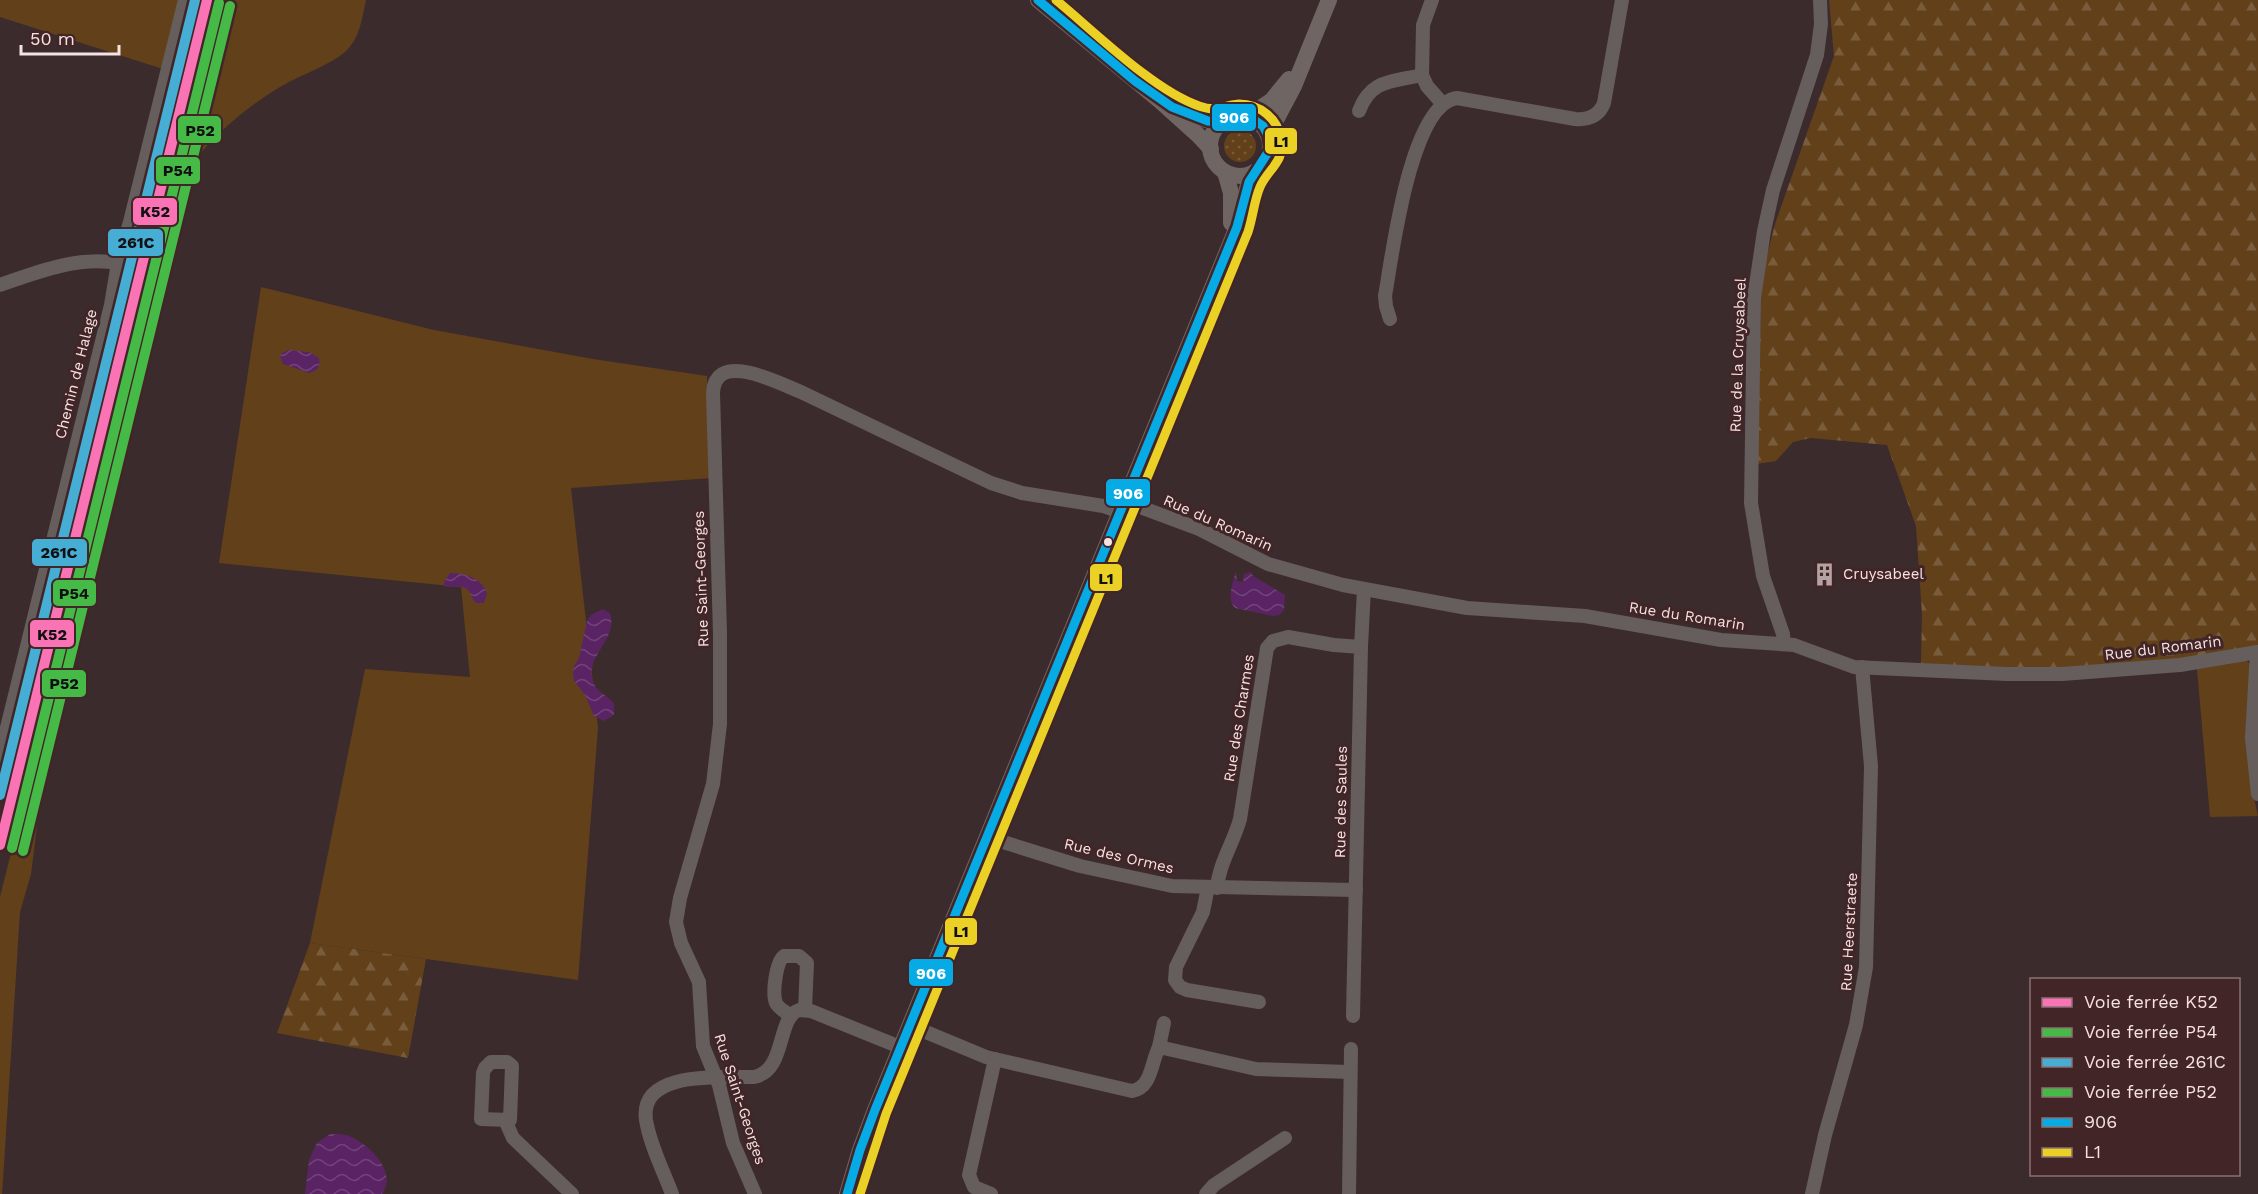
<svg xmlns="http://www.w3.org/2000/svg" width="2258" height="1194" font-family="'Work Sans',sans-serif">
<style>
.grass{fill:#62411a}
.forest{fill:url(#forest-firs)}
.park{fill:url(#park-dots)}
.water{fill:url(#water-waves)}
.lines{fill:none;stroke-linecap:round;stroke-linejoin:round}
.minor{stroke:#655e5d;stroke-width:14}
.major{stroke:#6f6664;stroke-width:16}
.bus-1-casing{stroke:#422527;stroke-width:14}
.bus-2-casing{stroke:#422527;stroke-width:14}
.bus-1{stroke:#06aae4;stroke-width:9}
.bus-2{stroke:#ebd126;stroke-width:9}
.rail-1-casing{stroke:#422527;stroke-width:15}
.rail-2-casing{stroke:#422527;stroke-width:15}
.rail-3-casing{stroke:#422527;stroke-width:15}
.rail-4-casing{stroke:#422527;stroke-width:15}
.rail-1{stroke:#f973b5;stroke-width:10}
.rail-2{stroke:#46ba46;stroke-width:10}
.rail-3{stroke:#46aed5;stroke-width:10}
.rail-4{stroke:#46ba46;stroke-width:10}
.bus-dot{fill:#f6e2e3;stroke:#422527;stroke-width:2}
.labels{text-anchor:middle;stroke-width:6;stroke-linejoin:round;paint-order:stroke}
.street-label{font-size:15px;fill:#f6e2e3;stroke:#422527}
.poi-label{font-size:15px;fill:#f6e2e3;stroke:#422527;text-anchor:start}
.line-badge{stroke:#422527;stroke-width:2}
.badge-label{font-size:16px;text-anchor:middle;font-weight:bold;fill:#fff}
.pale-badge-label{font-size:16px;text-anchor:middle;font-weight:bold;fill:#111}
</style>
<defs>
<pattern id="forest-firs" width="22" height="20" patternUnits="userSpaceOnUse" patternTransform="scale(1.5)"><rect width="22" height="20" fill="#62411a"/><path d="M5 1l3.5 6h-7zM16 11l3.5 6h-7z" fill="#795c3b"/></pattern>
<pattern id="park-dots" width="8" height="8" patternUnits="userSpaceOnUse" patternTransform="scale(1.5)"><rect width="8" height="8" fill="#62411a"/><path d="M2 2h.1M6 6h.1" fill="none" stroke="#795c3b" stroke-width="1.8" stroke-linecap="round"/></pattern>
<pattern id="water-waves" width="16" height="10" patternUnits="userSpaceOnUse" patternTransform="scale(1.5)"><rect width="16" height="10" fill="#5a2464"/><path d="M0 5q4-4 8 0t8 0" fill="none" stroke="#72447a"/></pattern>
</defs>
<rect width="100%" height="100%" fill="#3c2b2d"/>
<g class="grass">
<path d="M 0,0 L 180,0 L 163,69 L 0,17 Z"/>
<path d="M 217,0 L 366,0 C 362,18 360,37 347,50 C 335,62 307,73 291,81 C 254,100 203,141 184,178 C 178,189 176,201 173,213 C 168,233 160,251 167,271 L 101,553 L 54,724 L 42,787 L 31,874 L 20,912 L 3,1180 L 2,1194 L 0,1194 L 0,897 L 27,789 L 73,585 L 125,383 Z"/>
<path d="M 261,287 L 434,330 L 593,359 L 707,376 L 712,478 L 571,488 L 598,728 L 578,980 L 310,943 L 365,669 L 470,677 L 461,587 L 219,563 Z"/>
<path d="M 2246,660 L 2251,665 L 2247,741 L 2250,780 L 2258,816 L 2210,817 L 2197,669 Z"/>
</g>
<g class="forest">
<path d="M 1829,0 L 2258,0 L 2258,647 L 2175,660 L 2050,669 L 1921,664 L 1922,614 L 1916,526 L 1887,445 L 1811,438 L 1793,442 L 1776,461 L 1757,464 L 1761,299 L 1764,268 L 1775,224 L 1834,56 Z"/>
<path d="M 310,943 L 426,959 L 408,1058 L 277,1033 Z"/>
</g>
<circle class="park" cx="1240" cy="146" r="16"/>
<g class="water">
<path d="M 289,350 L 309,352 L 319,358 C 321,366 318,371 309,373 L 283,364 L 280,356 L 282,353 Z"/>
<path d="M 1236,571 L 1237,581 L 1243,582 L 1244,574 L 1251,572 L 1253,576 L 1285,595 L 1284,610 L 1279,615 L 1273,616 L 1235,608 C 1226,600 1233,582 1236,571 Z"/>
<path d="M 450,573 C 464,573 482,578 487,593 L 484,603 L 476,603 C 472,599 471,594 468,590 C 462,584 452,589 444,586 L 444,582 Z"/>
<path d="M 603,609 L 610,613 C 619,641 582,656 594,684 C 599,694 609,696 614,704 L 614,715 L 604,721 L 594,716 L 585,695 L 574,681 L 573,674 L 574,666 L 579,658 L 587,621 L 591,615 Z"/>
<path d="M 330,1134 C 336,1134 344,1134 349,1136 C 369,1144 398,1172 382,1194 L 305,1194 L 309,1160 L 317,1143 Z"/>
</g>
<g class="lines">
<g class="minor">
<path d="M 1432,0 L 1423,25 L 1422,75 L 1427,86 L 1442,103"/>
<path d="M 1359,111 C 1371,79 1392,82 1422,75"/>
<path d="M 0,285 C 37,272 78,256 118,263"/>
<path d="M 1390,319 L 1386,306 L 1385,296 C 1392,257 1410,104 1457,98 L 1575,119 C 1588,120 1599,116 1604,103 L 1622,0"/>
<path d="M 1124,501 L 1199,529 L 1268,564 L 1343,585 L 1467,608 L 1585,616 L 1721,640 L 1794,645 L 1854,667 L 2007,674 L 2062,674 L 2180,665 L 2258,652"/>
<path d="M 1784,644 L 1783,634 L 1763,576 L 1751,503 L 1754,298 L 1764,231 L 1773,190 L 1817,55 L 1821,24 L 1820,0"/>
<path d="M 2257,652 L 2252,738 L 2258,794"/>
<path d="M 0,756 L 111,305 L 118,263 L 130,222 L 185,0"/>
<path d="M 987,837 L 1080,866 L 1172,886 L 1356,890"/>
<path d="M 1208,887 L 1203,912 L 1176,967 L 1175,980 L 1180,987 L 1187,990 L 1259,1002"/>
<path d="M 1217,888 C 1219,863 1234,842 1240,819 L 1267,648 L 1273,641 L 1288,637 L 1334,645 L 1361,647"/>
<path d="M 791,1016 C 786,1012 778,1008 776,1003 C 772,993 776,962 784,956 L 799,956 L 807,963 L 805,1010"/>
<path d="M 1353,1016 L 1361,647 L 1364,589"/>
<path d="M 909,1025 L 986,1057 L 1132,1091 C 1152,1088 1151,1062 1159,1047 L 1256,1069 L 1350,1072"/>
<path d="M 1159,1047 L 1164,1023"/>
<path d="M 491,1062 L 507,1062 L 512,1066 L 510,1120 L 481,1119 L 483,1073 L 485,1068 Z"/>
<path d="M 505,1120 L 513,1138 L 572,1194"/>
<path d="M 672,1194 C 663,1170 650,1145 646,1120 C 639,1069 723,1078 754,1077 C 787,1070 776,1018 799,1010 L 811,1011 L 900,1047"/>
<path d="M 755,1194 L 733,1143 L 719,1085 L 703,1046 L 699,982 L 681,943 L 676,922 L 680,898 L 713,784 L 720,724 L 720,633 L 713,393 C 715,349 778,383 801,392 L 991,483 L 1022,493 L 1103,506 L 1120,512"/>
<path d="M 991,1194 L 974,1187 L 969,1175 L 995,1059"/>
<path d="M 1206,1194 L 1214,1185 L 1285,1138"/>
<path d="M 1349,1194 L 1351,1049"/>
<path d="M 1812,1194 L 1825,1135 L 1856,1025 L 1866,967 L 1871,766 L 1862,667"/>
</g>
<g class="major">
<path d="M 1038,0 L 1159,100 L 1199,136 L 1211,149"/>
<path d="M 1176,109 L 1206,120 L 1223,122"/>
<circle cx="1240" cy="146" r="30"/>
<path d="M 1247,117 L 1271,101 L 1289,79"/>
<path d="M 1268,135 L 1294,86 L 1329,0"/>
<path d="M 1225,172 L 1231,193 L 1231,223"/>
<path d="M 847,1194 L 860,1150 L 875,1110 L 1237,227 L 1247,189 L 1254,172"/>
</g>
<defs>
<path id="bus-1" d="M 847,1194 L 860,1150 L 875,1110 L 1237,227 L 1249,182 L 1270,149 L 1268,135 L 1263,126 L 1254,120 L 1245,117 L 1235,117 L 1219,122 L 1208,121 L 1172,107 L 1135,81 L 1038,0"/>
<path id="bus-2" d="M 860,1194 L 886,1114 L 1248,232 C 1253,217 1254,201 1260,187 C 1267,170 1286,161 1281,139 C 1278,119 1260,104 1239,104 C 1221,105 1219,113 1199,106 C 1153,90 1095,32 1056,0"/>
</defs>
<use href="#bus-1" class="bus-1-casing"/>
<use href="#bus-2" class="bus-2-casing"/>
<use href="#bus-1" class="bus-1"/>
<use href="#bus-2" class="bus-2"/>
<defs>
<path id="rail-1" d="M 0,845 L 207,0"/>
<path id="rail-2" d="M 12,848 L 219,3"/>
<path id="rail-3" d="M 0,795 L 195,0"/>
<path id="rail-4" d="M 23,851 L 230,6"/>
</defs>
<use href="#rail-1" class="rail-1-casing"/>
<use href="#rail-2" class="rail-2-casing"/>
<use href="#rail-3" class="rail-3-casing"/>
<use href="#rail-4" class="rail-4-casing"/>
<use href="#rail-1" class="rail-1"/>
<use href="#rail-2" class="rail-2"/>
<use href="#rail-3" class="rail-3"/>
<use href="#rail-4" class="rail-4"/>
</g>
<defs>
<symbol id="building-bare" viewBox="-9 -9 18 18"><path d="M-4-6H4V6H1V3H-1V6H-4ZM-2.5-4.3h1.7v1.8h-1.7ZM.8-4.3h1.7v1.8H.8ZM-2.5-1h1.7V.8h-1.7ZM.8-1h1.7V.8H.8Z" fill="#b5a2a3" stroke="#422527" stroke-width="2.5" paint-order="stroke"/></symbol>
</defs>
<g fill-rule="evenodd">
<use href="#building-bare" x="1808" y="558" width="33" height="33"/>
</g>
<circle class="bus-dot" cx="1108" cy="542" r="5"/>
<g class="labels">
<g class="street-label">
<text transform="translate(1738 355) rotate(-88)" y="5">Rue de la Cruysabeel</text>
<text transform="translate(76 374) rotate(-76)" y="5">Chemin de Halage</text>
<text transform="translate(1218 523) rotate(24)" y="5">Rue du Romarin</text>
<text transform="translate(701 579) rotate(-92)" y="5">Rue Saint-Georges</text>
<text transform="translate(1687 616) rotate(9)" y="5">Rue du Romarin</text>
<text transform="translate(2163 648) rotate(-7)" y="5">Rue du Romarin</text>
<text transform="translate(1239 718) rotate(-81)" y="5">Rue des Charmes</text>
<text transform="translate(1341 802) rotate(-89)" y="5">Rue des Saules</text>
<text transform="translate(1119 856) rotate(13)" y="5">Rue des Ormes</text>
<text transform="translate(1849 932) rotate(-87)" y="5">Rue Heerstraete</text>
<text transform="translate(740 1099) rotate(72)" y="5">Rue Saint-Georges</text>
</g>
<g class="poi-label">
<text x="1843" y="579">Cruysabeel</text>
</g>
</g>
<g class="line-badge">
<rect x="1211" y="103" width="46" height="29" rx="6" fill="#06aae4"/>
<rect x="177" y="115" width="45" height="29" rx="6" fill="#46ba46"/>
<rect x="1264" y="127" width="34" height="28" rx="6" fill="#ebd126"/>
<rect x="155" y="156" width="46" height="29" rx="6" fill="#46ba46"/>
<rect x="132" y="197" width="46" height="29" rx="6" fill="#f973b5"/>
<rect x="107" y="228" width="57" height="29" rx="6" fill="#46aed5"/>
<rect x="1105" y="478" width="46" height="29" rx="6" fill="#06aae4"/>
<rect x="31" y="538" width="57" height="29" rx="6" fill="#46aed5"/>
<rect x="1089" y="563" width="34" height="29" rx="6" fill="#ebd126"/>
<rect x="52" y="579" width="45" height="28" rx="6" fill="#46ba46"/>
<rect x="29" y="619" width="46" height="29" rx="6" fill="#f973b5"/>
<rect x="41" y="669" width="46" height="29" rx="6" fill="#46ba46"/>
<rect x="944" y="917" width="34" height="29" rx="6" fill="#ebd126"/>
<rect x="908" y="958" width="46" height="29" rx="6" fill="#06aae4"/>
</g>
<g class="badge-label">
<text x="1234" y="123">906</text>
<text x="1128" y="499">906</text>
<text x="931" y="979">906</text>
</g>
<g class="pale-badge-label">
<text x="200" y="136">P52</text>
<text x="1281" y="147">L1</text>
<text x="178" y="176">P54</text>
<text x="155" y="217">K52</text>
<text x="136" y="248">261C</text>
<text x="59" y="558">261C</text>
<text x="1106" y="584">L1</text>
<text x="74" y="599">P54</text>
<text x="52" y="640">K52</text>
<text x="64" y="689">P52</text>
<text x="961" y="937">L1</text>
</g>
<rect x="2030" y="978" width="210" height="198" fill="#422527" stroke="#8a7172" stroke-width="1.5"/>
<rect x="2042" y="998" width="30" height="9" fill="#f973b5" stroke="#8a7172" stroke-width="1.5"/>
<text x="2084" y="1008" font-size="18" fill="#f6e2e3">Voie ferrée K52</text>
<rect x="2042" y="1028" width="30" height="9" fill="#46ba46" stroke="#8a7172" stroke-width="1.5"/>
<text x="2084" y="1038" font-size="18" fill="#f6e2e3">Voie ferrée P54</text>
<rect x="2042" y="1058" width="30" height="9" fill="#46aed5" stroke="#8a7172" stroke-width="1.5"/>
<text x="2084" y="1068" font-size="18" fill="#f6e2e3">Voie ferrée 261C</text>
<rect x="2042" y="1088" width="30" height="9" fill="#46ba46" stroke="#8a7172" stroke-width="1.5"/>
<text x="2084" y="1098" font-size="18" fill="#f6e2e3">Voie ferrée P52</text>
<rect x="2042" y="1118" width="30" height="9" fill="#06aae4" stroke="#8a7172" stroke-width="1.5"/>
<text x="2084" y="1128" font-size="18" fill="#f6e2e3">906</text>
<rect x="2042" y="1148" width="30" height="9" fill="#ebd126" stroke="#8a7172" stroke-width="1.5"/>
<text x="2084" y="1158" font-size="18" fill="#f6e2e3">L1</text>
<path d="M21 45v9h98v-9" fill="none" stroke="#f6e2e3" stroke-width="3"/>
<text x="30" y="45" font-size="18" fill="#f6e2e3" stroke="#422527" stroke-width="4.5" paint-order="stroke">50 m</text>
</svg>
